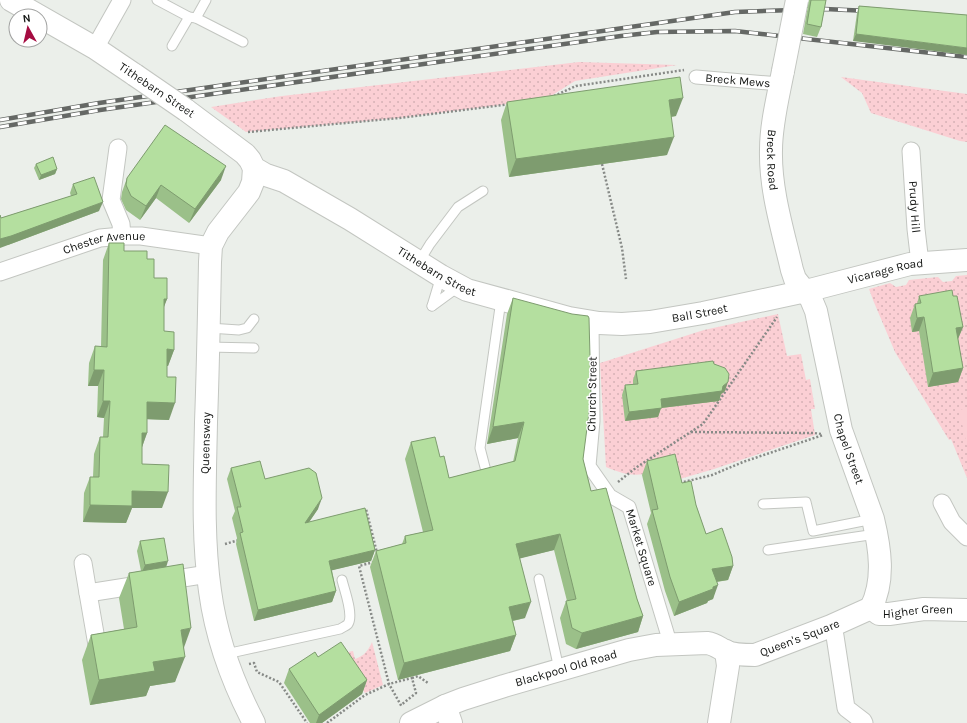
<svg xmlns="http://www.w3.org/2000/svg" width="967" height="723" font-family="Karla,sans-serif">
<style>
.green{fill:url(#green-dots)}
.pitch{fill:#fbcfd4}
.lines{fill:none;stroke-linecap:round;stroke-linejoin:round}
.service-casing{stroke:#c3c6c1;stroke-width:11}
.pedestrian-casing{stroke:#c3c6c1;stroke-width:15}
.minor-casing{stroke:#c3c6c1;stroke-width:19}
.tertiary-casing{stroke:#c3c6c1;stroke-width:24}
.secondary-casing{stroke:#c3c6c1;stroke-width:24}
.primary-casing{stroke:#c3c6c1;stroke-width:24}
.path{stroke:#878a87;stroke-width:2.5;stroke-dasharray:2 2;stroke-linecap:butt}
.service{stroke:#fff;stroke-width:9}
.pedestrian{stroke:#fff;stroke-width:13}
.minor{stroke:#fff;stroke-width:17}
.tertiary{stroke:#fff;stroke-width:22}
.secondary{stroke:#fff;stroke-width:22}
.primary{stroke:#fff;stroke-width:22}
.rail-casing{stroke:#656865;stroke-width:4.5}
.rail{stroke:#fff;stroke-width:3;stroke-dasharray:9;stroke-linecap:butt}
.secondary-bridge-casing{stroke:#c3c6c1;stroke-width:24;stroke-linecap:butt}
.primary-bridge-casing{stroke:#c3c6c1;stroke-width:24;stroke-linecap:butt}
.secondary-bridge{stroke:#fff;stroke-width:22}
.primary-bridge{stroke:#fff;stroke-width:22}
.wall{fill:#9bc089}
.shaded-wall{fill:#7e9c6f}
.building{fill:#b4df9f;stroke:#7e9c6f}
.labels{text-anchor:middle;stroke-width:3;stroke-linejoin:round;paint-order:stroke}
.street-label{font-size:12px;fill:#141614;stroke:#fff}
</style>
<defs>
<pattern id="green-dots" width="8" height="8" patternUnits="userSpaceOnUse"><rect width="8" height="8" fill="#fbcfd4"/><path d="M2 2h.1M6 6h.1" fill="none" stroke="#d6b1b5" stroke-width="1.8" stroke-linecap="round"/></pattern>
</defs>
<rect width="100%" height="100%" fill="#ebefea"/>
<g class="green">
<path d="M 579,62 L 677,65 L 575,81 L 546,99 L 399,118 L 246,132 L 211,107 L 282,96 Z"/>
<path d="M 841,77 L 967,94 L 967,142 L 960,141 L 871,113 L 862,93 Z"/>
<path d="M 967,275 L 967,478 L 951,439 L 949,440 L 895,352 L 873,300 L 869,289 L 890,283 L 896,287 L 906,285 L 909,280 L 938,277 L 943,282 L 952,281 L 956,276 Z"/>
<path d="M 778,314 L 787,356 L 801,354 L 806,380 L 810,379 L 815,409 L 811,409 L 815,435 L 714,469 L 673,481 L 670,468 C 642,475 634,479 606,467 L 600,363 L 704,330 Z"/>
<path d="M 372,642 L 383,685 L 365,693 L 337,654 L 353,651 L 355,659 C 364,656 368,651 372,642 Z"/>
</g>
<path class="pitch" d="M 967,408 L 967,446 L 959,410 Z"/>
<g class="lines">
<defs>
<g id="service">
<path d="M 157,0 L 189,17 L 196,18 L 243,42"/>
<path d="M 196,18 L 206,0"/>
<path d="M 172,46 L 189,17"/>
<path d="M 419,262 L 430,244 L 458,207 L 483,191"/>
<path d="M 432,306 L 458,287"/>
<path d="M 432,306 L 441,276"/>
<path d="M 209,328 L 239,330 L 247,328 L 254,319"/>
<path d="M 208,347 L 254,348"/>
<path d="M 486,471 L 480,448 L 501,300"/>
<path d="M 763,504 L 806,502 L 813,531 L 873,519"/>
<path d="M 768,550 L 876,534"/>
<path d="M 539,579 L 559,669"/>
<path d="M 226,654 L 340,629 C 343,627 346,626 348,624 C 354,615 344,589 342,580"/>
</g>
<g id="pedestrian">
<path id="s1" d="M 696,77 L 780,84"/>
<path id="s2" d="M 592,322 L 593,421 L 589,466 L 610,496 L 629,507 L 668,636 L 669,645"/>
</g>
<g id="minor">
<path d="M 95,48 L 122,0"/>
<path d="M 118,148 L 111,200 L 121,224 L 122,236"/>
<path id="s3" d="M 911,151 L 916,229 L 920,263"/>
<path id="s4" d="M 0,272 L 100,238 L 122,236 L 141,236 L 211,246"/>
<path d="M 942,503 L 952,522 L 967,537"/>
<path d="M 83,563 L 88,593"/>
<path d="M 831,626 L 835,636 L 846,708 L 863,721 L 864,723"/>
<path d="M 97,645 L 88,593 L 208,574"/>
</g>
<g id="tertiary">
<path id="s5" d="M 806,291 L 910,264 L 967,260"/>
</g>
<g id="secondary">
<path d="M 11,0 L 95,48 L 135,75"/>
<path id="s6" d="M 186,110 L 245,154 L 250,160 L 254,168 L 266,175 L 284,181 L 350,219 L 441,276 L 467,290 L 569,318 L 599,323 L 622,324 L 650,322 L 703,313 L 806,291"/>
<path id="s7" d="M 254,723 C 233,683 216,636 210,591 C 202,535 205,478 206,422 C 208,369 209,315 210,262 L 211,246 L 218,232 L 249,192 L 253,182 L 254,168"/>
<path d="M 411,723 L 445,706"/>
</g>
<g id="primary">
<path id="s8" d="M 783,71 C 778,97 771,124 771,150 C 770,190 783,231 792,270 L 795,279 L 811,299 L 816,311 L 841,430 L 873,519 C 880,548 885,580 871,608"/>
<path id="s9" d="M 871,608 L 879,614 L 889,614 L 924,609 L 967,610"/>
<path id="s10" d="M 451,723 L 445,706 L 463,699 L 504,686 L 629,650 L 656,645 L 707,643 C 715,644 719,648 725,651 C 733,655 746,655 755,655 L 831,626 L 871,608"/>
<path d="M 719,723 L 728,666 L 726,651"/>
</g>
</defs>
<use href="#service" class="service-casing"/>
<use href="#pedestrian" class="pedestrian-casing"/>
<use href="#minor" class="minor-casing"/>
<use href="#tertiary" class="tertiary-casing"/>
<use href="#secondary" class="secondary-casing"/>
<use href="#primary" class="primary-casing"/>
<g class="path">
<path d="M 554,96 L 576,86 L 684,70"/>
<path d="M 248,132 L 399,118 L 510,104"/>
<path d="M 602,164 L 622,248 L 626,279"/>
<path d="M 691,432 L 814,433 L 822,434"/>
<path d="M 618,482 L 637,467 L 703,424 L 777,317"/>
<path d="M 680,483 L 712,475 L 743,462 L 823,435"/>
<path d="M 363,510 L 366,509 L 377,553"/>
<path d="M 225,544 L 239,540"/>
<path d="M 374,562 L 359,566 L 389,684 L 402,707"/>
<path d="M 249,664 L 254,663 L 257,672 L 279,682 L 307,723"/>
<path d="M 412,678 L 418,676 L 428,683"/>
<path d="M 327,723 L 365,695 L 389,684 L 412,678 L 416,693 L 401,705"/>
</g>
<use href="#service" class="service"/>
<use href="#pedestrian" class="pedestrian"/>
<use href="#minor" class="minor"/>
<use href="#tertiary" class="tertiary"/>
<use href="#secondary" class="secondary"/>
<use href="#primary" class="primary"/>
<defs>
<g id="rail">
<path d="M 0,120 L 99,103 L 735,12 L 825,9 L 869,11"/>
<path d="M 0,127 L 100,110 L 621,36 L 657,32 L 735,31 L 967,57"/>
</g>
</defs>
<use href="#rail" class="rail-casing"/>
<use href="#rail" class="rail"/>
<defs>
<path id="secondary-bridge" d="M 135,75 L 186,110"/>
<path id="primary-bridge" d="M 783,71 L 797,0"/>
</defs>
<use href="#secondary-bridge" class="secondary-bridge-casing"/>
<use href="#primary-bridge" class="primary-bridge-casing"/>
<use href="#secondary-bridge" class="secondary-bridge"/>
<use href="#primary-bridge" class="primary-bridge"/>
</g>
<g class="wall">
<path d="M 809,0 L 826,0 L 821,27 L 817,37 L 803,34 Z"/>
<path d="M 859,6 L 967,15 L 853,41 L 857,13 Z"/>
<path d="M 507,102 L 676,116 L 671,117 L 667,155 L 509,177 L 501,120 Z"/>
<path d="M 36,164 L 57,169 L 55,174 L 39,180 L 34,168 Z"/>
<path d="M 127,178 L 221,180 L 189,223 L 156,198 L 140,220 L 126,210 L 121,199 L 122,192 Z"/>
<path d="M 73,184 L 99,211 L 8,245 L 1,218 L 71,196 L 70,193 Z"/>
<path d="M 109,243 L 124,251 L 147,259 L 154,278 L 167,299 L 164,306 L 164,331 L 174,350 L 168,366 L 167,366 L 167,377 L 169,420 L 147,419 L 147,433 L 142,447 L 142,464 L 162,508 L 132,508 L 126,523 L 83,522 L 84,493 L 90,477 L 93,477 L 94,454 L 100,437 L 103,437 L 104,418 L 97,417 L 98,386 L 88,386 L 89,363 L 95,346 L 101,347 L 103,260 Z"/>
<path d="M 919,296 L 953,296 L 963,327 L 958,339 L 963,368 L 958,382 L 928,387 L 919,331 L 912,332 L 910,318 L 915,304 L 917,304 Z"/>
<path d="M 513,298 L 583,459 L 591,491 L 637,599 L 643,616 L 638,632 L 576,649 L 566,644 L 560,618 L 566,601 L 567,601 L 554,550 L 520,558 L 525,618 L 513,621 L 516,635 L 510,651 L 398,680 L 370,567 L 376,551 L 402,544 L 405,536 L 423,532 L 405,459 L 411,442 L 440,457 L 449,478 L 513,462 L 518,438 L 487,444 L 507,314 Z"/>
<path d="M 714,364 L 725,391 L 721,394 L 719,401 L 661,408 L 658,417 L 625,421 L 622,395 L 625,385 L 633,384 L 633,380 L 636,371 Z"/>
<path d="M 647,461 L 682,483 L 696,505 L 706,534 L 733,566 L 728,580 L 717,582 L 713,599 L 708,601 L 707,603 L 674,616 L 665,591 L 647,524 L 651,513 L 642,475 Z"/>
<path d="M 231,468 L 265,479 L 318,509 L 309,522 L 375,550 L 371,561 L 332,570 L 336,591 L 332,602 L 254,621 L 236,544 L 237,538 L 232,518 L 235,511 L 227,479 Z"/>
<path d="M 140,541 L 166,567 L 184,649 L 175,682 L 150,686 L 146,696 L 90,705 L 82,660 L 91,635 L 124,629 L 119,598 L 129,573 L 141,571 L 137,551 Z"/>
<path d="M 318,657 L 367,680 L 362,694 L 322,723 L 310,723 L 284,683 L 289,669 Z"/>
</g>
<g class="shaded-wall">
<path d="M 856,34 L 967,48 L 967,55 L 853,41 Z"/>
<path d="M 683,98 L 676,116 L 662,118 L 669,100 Z"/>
<path d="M 674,137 L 667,155 L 509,177 L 516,159 Z"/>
<path d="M 226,166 L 221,180 L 189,223 L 195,209 Z"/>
<path d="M 57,169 L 55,174 L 39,180 L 41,175 Z"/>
<path d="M 161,185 L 156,198 L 140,220 L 146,206 Z"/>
<path d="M 103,202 L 99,211 L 0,248 L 0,239 Z"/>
<path d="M 164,299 L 167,299 L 161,315 Z"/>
<path d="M 924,317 L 919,331 L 912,332 L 917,318 Z"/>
<path d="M 963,327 L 957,341 L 956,328 Z"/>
<path d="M 167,349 L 174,350 L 168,366 L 161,366 Z"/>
<path d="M 963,368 L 958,382 L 928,387 L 933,373 Z"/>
<path d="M 94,370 L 104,370 L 98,386 L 88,386 Z"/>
<path d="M 728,382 L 725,391 L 721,394 L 719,401 L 661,408 L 658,417 L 625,421 L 629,412 L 661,399 L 723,386 Z"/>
<path d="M 103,401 L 110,401 L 104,418 L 97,417 Z"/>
<path d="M 147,402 L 175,403 L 169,420 L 141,419 Z"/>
<path d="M 524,422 L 518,438 L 487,444 L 493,427 Z"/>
<path d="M 142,433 L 147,433 L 141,450 Z"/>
<path d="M 132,491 L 168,492 L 162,508 L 132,508 L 126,523 L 83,522 L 90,505 Z"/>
<path d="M 322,498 L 318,509 L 301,534 L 305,523 Z"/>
<path d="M 560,534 L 554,550 L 510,561 L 516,544 Z"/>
<path d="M 375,550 L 371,561 L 325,572 L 329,561 Z"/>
<path d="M 168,561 L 165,571 L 141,574 L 145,565 Z"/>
<path d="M 733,566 L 728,580 L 707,583 L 712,569 Z"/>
<path d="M 718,585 L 713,599 L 708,601 L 707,603 L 674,616 L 679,602 Z"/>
<path d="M 336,591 L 332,602 L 254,621 L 258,610 Z"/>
<path d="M 531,602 L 525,618 L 503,623 L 509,607 Z"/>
<path d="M 643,616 L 638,632 L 576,649 L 582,633 Z"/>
<path d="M 191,628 L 182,653 L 181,630 Z"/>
<path d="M 516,635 L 510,651 L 398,680 L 404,663 Z"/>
<path d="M 185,657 L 175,682 L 150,686 L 146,696 L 90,705 L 99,680 L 153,662 Z"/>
<path d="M 367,680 L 362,694 L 322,723 L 316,723 L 319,715 Z"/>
</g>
<g class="building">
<path d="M 811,0 L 826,0 L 821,27 L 807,24 Z"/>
<path d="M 859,6 L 967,15 L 967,48 L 856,34 Z"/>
<path d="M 680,77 L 683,98 L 669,100 L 674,137 L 516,159 L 507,102 Z"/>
<path d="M 165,125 L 226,166 L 195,209 L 161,185 L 146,206 L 131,196 L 126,185 L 127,178 Z"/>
<path d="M 53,157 L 57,169 L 41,175 L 36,164 Z"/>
<path d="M 94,177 L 103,202 L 11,236 L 0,239 L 0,215 L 1,218 L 77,194 L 73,184 Z"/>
<path d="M 109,243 L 124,243 L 124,251 L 147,251 L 147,259 L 154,259 L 154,278 L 167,278 L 167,299 L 164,299 L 164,331 L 174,332 L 174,350 L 167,349 L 167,377 L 176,377 L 175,403 L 147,402 L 147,433 L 142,433 L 142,464 L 169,465 L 168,492 L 132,491 L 132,506 L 90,505 L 90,477 L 99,477 L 100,437 L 108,437 L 110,401 L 103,401 L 104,370 L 94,370 L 95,346 L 107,347 Z"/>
<path d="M 952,290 L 953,296 L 957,296 L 963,327 L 956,328 L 963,368 L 933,373 L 924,317 L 917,318 L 915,304 L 921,303 L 919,296 Z"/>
<path d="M 513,298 L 572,314 L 588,316 L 589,318 L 591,397 L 583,459 L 591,491 L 606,488 L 637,599 L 643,616 L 582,633 L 572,628 L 566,601 L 576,599 L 560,534 L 516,544 L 531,602 L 509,607 L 516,635 L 404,663 L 376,551 L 406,543 L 405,536 L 433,530 L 411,442 L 435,437 L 440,457 L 444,456 L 449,478 L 515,461 L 524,422 L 493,427 Z"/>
<path d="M 713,361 L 714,364 L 725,368 L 729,374 L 728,382 L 723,386 L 722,391 L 661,399 L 662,408 L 629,412 L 625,385 L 638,384 L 636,371 Z"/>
<path d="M 675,454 L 682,483 L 691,481 L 696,505 L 706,534 L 722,528 L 732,557 L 733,566 L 712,569 L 718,585 L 713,587 L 713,589 L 679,602 L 670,577 L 652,510 L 658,509 L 647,461 Z"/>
<path d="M 260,461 L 265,479 L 309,468 L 316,473 L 322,498 L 305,523 L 365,508 L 375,550 L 329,561 L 336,591 L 258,610 L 240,533 L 243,532 L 237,507 L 241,507 L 231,468 Z"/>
<path d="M 164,538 L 168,561 L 145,565 L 140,541 Z"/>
<path d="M 183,564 L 191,628 L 181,630 L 185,657 L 153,662 L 155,671 L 99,680 L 91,635 L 137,627 L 129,573 Z"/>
<path d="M 341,642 L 367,680 L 319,715 L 289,669 L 315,652 L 318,657 Z"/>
</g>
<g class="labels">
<g class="street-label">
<text dy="4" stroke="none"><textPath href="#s1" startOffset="42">Breck Mews</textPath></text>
<text transform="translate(157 90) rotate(34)" y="4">Tithebarn Street</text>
<text dy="4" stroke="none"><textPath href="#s8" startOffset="90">Breck Road</textPath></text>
<text dy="4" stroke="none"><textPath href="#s3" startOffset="56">Prudy Hill</textPath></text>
<text dy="4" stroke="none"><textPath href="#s4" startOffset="109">Chester Avenue</textPath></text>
<text dy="4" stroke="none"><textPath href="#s6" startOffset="301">Tithebarn Street</textPath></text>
<text dy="4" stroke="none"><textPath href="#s5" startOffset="82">Vicarage Road</textPath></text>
<text dy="4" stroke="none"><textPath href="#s6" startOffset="574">Ball Street</textPath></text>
<text transform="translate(592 394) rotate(-89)" y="4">Church Street</text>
<text dy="4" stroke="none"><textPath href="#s7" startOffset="288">Queensway</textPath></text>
<text dy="4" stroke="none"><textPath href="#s8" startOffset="392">Chapel Street</textPath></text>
<text dy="4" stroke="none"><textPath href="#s2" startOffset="245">Market Square</textPath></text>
<text dy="4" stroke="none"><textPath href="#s9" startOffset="49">Higher Green</textPath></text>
<text dy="4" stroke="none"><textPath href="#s10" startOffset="387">Queen's Square</textPath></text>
<text dy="4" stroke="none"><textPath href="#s10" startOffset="145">Blackpool Old Road</textPath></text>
</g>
</g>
<g transform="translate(28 28) rotate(352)"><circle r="19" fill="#ffffff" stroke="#a1a2a1"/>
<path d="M0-3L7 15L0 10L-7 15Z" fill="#a50c41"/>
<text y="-6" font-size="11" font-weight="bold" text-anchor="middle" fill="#141614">N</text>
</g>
</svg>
